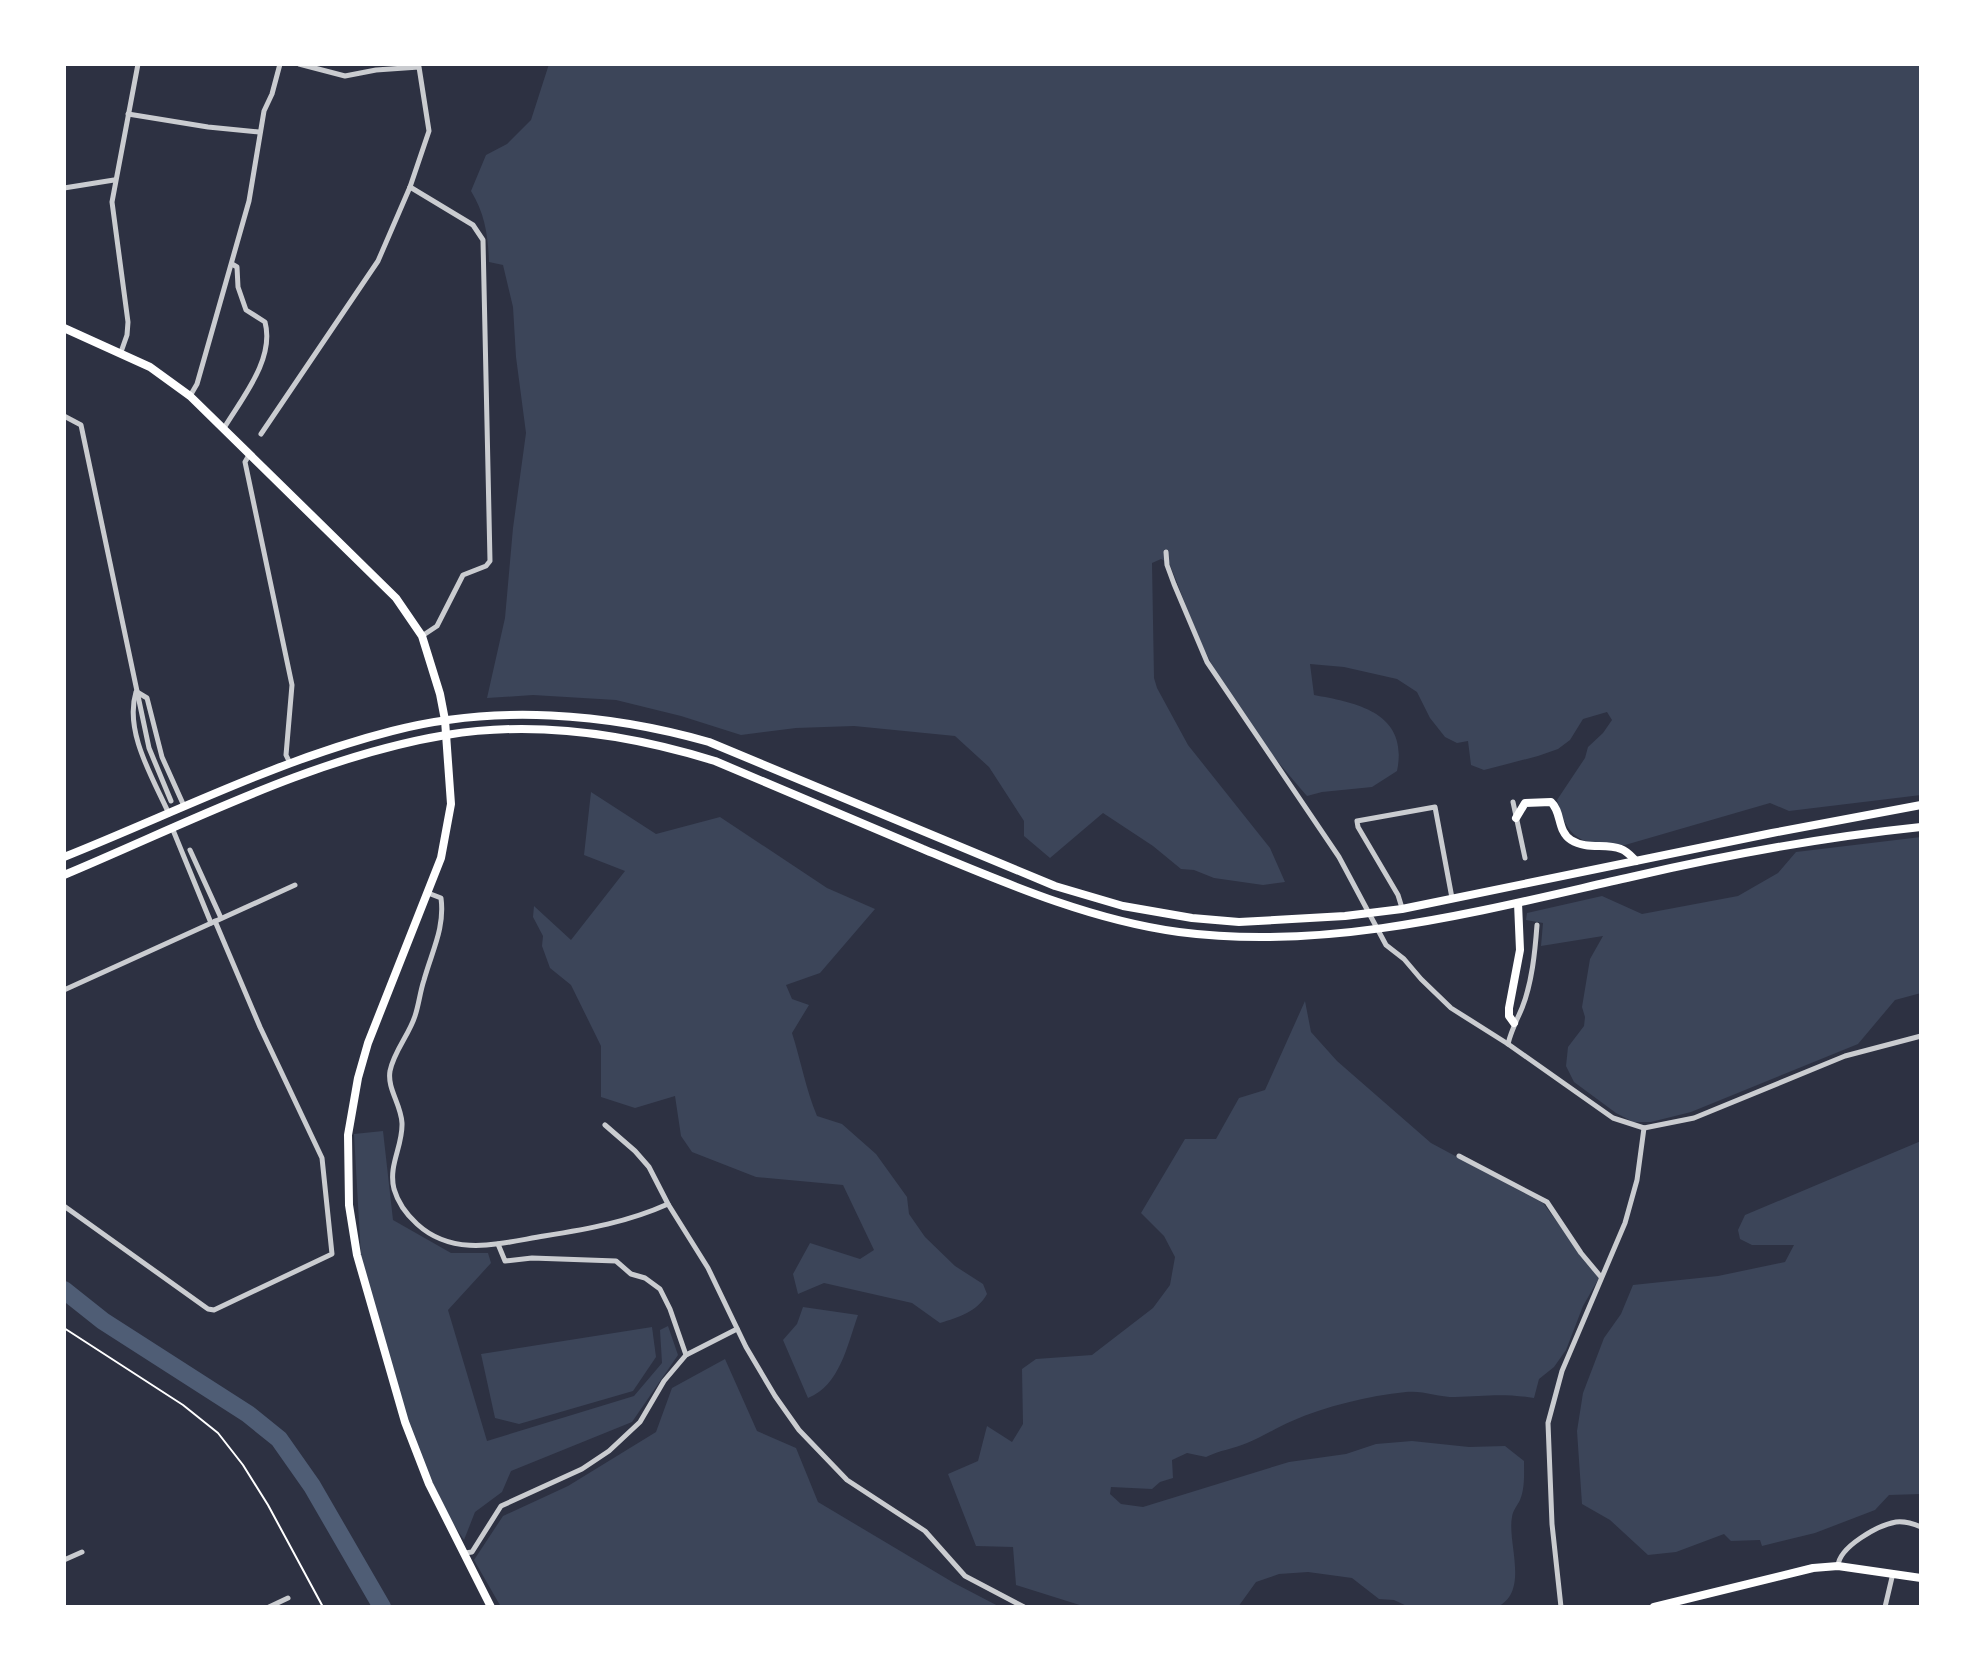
<svg xmlns="http://www.w3.org/2000/svg" width="1985" height="1671" font-family="'Source Sans 3',sans-serif">
<style>
.green{fill:#3c4559}
.lines{fill:none;stroke-linecap:round;stroke-linejoin:round}
.river{stroke:#4f5d75;stroke-width:18}
.path{stroke:#fff;stroke-width:2}
.minor{stroke:#caccd0;stroke-width:5}
.trunk{stroke:#fff;stroke-width:8}
</style>
<rect width="100%" height="100%" fill="#2d3142"/>
<g class="green">
<path d="M 549,64 L 1921,64 L 1921,795 L 1789,811 L 1770,803 L 1625,845 C 1584,846 1567,841 1557,800 L 1585,758 L 1588,747 L 1603,733 L 1612,720 L 1607,712 L 1583,719 L 1570,740 L 1558,749 L 1538,756 L 1484,770 L 1471,765 L 1468,741 L 1457,743 L 1445,737 L 1430,718 L 1417,692 L 1397,679 L 1344,667 L 1310,664 L 1314,695 C 1358,703 1409,713 1397,771 L 1372,787 L 1322,792 L 1307,796 C 1269,753 1229,701 1204,649 C 1191,621 1181,591 1169,563 L 1161,559 L 1152,563 L 1154,678 L 1157,688 L 1188,745 L 1270,848 L 1285,882 L 1263,885 L 1214,878 L 1194,870 L 1181,869 L 1153,846 L 1103,813 L 1050,858 L 1024,836 L 1024,821 L 989,767 L 955,736 L 854,726 L 796,728 L 741,735 L 681,716 L 616,700 L 533,695 L 487,698 L 505,618 L 513,528 L 526,433 L 516,357 L 513,307 L 503,265 L 489,262 C 488,235 485,214 471,191 L 486,155 L 507,144 L 531,120 Z"/>
<path d="M 591,792 L 656,834 L 720,817 L 827,888 L 875,909 L 820,973 L 786,985 L 792,999 L 809,1005 L 792,1033 C 801,1061 806,1090 817,1116 L 842,1124 L 876,1154 L 907,1197 L 909,1214 L 925,1237 L 955,1266 L 983,1284 L 987,1294 C 977,1312 959,1317 940,1323 L 912,1303 L 824,1283 L 798,1294 L 793,1274 L 810,1243 L 860,1259 L 874,1250 L 843,1185 L 756,1177 L 692,1152 L 681,1136 L 675,1096 L 635,1108 L 601,1097 L 601,1046 L 571,985 L 550,968 L 542,946 L 543,936 L 533,917 L 534,906 L 571,940 L 625,871 L 584,855 Z"/>
<path d="M 1921,837 L 1921,993 L 1895,1000 L 1858,1044 L 1691,1112 L 1651,1122 L 1633,1122 L 1616,1113 L 1574,1082 L 1566,1066 L 1568,1047 L 1584,1026 L 1585,1017 L 1582,1007 L 1590,959 L 1603,936 L 1541,946 L 1543,923 L 1526,920 L 1527,913 L 1602,896 L 1642,914 L 1738,896 L 1778,873 L 1796,852 Z"/>
<path d="M 1305,1001 L 1311,1032 L 1337,1061 L 1431,1143 L 1543,1203 L 1599,1278 L 1583,1306 L 1566,1350 L 1554,1367 L 1539,1379 L 1534,1398 C 1503,1393 1485,1396 1455,1397 C 1438,1397 1422,1390 1406,1392 C 1368,1396 1326,1406 1292,1421 C 1276,1428 1262,1437 1247,1443 C 1233,1449 1220,1450 1206,1457 L 1187,1453 L 1172,1460 L 1173,1478 L 1160,1482 L 1152,1489 L 1111,1487 L 1110,1494 L 1121,1504 L 1143,1507 L 1289,1462 L 1346,1454 L 1376,1444 L 1412,1441 L 1469,1447 L 1505,1446 L 1524,1461 C 1524,1473 1525,1488 1520,1500 C 1517,1506 1513,1510 1512,1517 C 1507,1543 1530,1592 1497,1607 L 1409,1607 L 1394,1600 L 1379,1599 L 1352,1578 L 1308,1572 L 1279,1574 L 1256,1582 L 1238,1607 L 1086,1607 L 1016,1585 L 1013,1547 L 976,1546 L 948,1474 L 978,1461 L 987,1426 L 1012,1442 L 1023,1424 L 1022,1369 L 1036,1359 L 1092,1355 L 1153,1308 L 1170,1285 L 1175,1257 L 1164,1236 L 1141,1213 L 1185,1139 L 1216,1139 L 1239,1098 L 1265,1090 Z"/>
<path d="M 383,1131 L 393,1220 L 451,1253 L 488,1253 L 491,1263 L 448,1310 L 487,1441 L 634,1396 L 662,1363 L 660,1330 L 668,1326 L 678,1355 L 632,1422 L 511,1471 L 502,1492 L 475,1512 L 464,1540 L 446,1513 L 410,1430 L 361,1257 L 354,1134 Z"/>
<path d="M 1921,1141 L 1921,1494 L 1889,1495 L 1875,1510 L 1815,1533 L 1762,1546 L 1760,1540 L 1731,1541 L 1724,1534 L 1676,1552 L 1648,1555 L 1610,1520 L 1582,1504 L 1577,1431 L 1583,1393 L 1604,1338 L 1621,1314 L 1633,1285 L 1718,1276 L 1785,1262 L 1794,1245 L 1752,1245 L 1740,1239 L 1738,1230 L 1745,1215 Z"/>
<path d="M 803,1307 L 858,1315 C 847,1346 840,1385 808,1398 L 783,1340 L 797,1324 Z"/>
<path d="M 652,1327 L 656,1357 L 633,1391 L 519,1424 L 495,1418 L 481,1354 Z"/>
<path d="M 725,1359 L 757,1431 L 796,1448 L 818,1502 L 954,1583 L 1000,1607 L 501,1607 L 474,1560 L 503,1516 L 568,1486 L 656,1432 L 672,1388 Z"/>
</g>
<g class="lines">
<path class="river" d="M 64,1290 L 103,1321 L 248,1414 L 279,1439 L 312,1486 L 382,1607"/>
<path class="path" d="M 64,1328 L 183,1405 L 218,1433 L 243,1465 L 268,1505 L 323,1607"/>
<g class="minor">
<path d="M 128,114 L 208,127 L 259,132"/>
<path d="M 410,187 L 473,225 L 483,240 L 490,561 L 486,566 L 463,575 L 437,626 L 422,636"/>
<path d="M 64,188 L 114,180"/>
<path d="M 121,352 L 127,335 L 128,322 L 112,202 L 138,64"/>
<path d="M 190,396 L 197,384 L 249,201 L 264,111 L 272,94 L 280,64"/>
<path d="M 64,416 L 81,425 L 149,748 L 171,801"/>
<path d="M 224,428 C 242,398 275,359 265,322 L 246,310 L 238,287 L 237,267 L 232,264"/>
<path d="M 261,434 L 378,261 L 410,187 L 429,131 L 419,67 L 376,70 L 345,76 L 299,64"/>
<path d="M 249,455 L 245,462 L 292,685 L 286,755 L 290,763"/>
<path d="M 1166,552 L 1167,565 L 1174,584 L 1207,662 L 1339,857 L 1386,945 L 1404,959 L 1421,979 L 1451,1008 L 1508,1044 L 1613,1118 L 1644,1128 L 1694,1118 L 1845,1056 L 1921,1036"/>
<path d="M 136,692 C 124,732 153,778 169,814"/>
<path d="M 137,692 L 147,698 L 162,757 L 184,806"/>
<path d="M 1513,802 L 1525,858"/>
<path d="M 173,830 L 211,923"/>
<path d="M 190,850 L 221,918"/>
<path d="M 428,893 L 441,898 C 445,928 432,951 424,980 C 420,992 419,1004 415,1016 C 409,1035 394,1051 390,1071 C 387,1089 401,1104 402,1123 C 403,1146 388,1165 394,1189 C 398,1203 406,1214 417,1224 C 454,1258 501,1243 544,1236 C 588,1229 628,1222 668,1204"/>
<path d="M 1402,908 L 1398,895 L 1358,827 L 1357,821 L 1435,807 L 1452,898"/>
<path d="M 64,990 L 295,885"/>
<path d="M 1508,1044 C 1511,1031 1517,1020 1522,1008 C 1532,983 1535,952 1537,925"/>
<path d="M 605,1125 L 635,1151 L 649,1167 L 668,1204 L 708,1268 L 746,1347 L 775,1396 L 799,1430 L 847,1480 L 925,1531 L 965,1576 L 1024,1607"/>
<path d="M 1459,1156 L 1547,1202 L 1581,1253 L 1601,1277"/>
<path d="M 64,1206 L 208,1309 L 214,1310 L 332,1254 L 322,1158 L 260,1027 L 215,921"/>
<path d="M 498,1244 L 505,1261 L 532,1258 L 616,1261 L 631,1274 L 645,1278 L 660,1289 L 670,1309 L 686,1355"/>
<path d="M 465,1553 L 472,1552 L 501,1506 L 582,1469 L 609,1451 L 640,1422 L 664,1381 L 686,1355 L 737,1329"/>
<path d="M 64,1560 L 82,1552"/>
<path d="M 1838,1566 C 1839,1547 1878,1525 1896,1522 C 1904,1521 1914,1524 1921,1527"/>
<path d="M 269,1607 L 288,1598"/>
<path d="M 1561,1607 L 1552,1524 L 1548,1423 L 1562,1371 L 1625,1223 L 1637,1180 L 1644,1128"/>
<path d="M 1885,1607 L 1893,1573"/>
</g>
<g class="trunk">
<path d="M 64,328 L 150,367 L 190,396 L 396,598 L 422,636 L 440,694 L 445,720 L 451,804 L 441,858 L 368,1043 L 358,1078 L 348,1135 L 349,1205 L 357,1255 L 405,1422 L 429,1484 L 491,1607"/>
<path d="M 1516,818 L 1525,803 L 1551,802 C 1562,812 1557,831 1571,840 C 1587,850 1605,843 1621,849 C 1627,851 1632,857 1636,861"/>
<path d="M 64,857 C 172,814 278,760 392,731 C 495,704 607,713 709,742 L 1055,886 L 1123,906 L 1192,918 L 1239,922 L 1345,916 L 1402,909 L 1772,833 L 1921,805"/>
<path d="M 64,875 C 186,824 314,757 446,735 C 537,720 628,734 715,761 C 785,791 854,820 923,849 C 1005,883 1090,920 1179,932 C 1331,952 1484,910 1631,877 C 1726,855 1824,837 1921,827"/>
<path d="M 1514,1023 L 1509,1016 L 1509,1008 L 1520,950 L 1518,903"/>
<path d="M 1654,1607 L 1813,1568 L 1838,1566 L 1921,1578"/>
</g>
</g>
<rect width="1985" height="1671" fill="none" stroke="#ffffff" stroke-width="132"/>
</svg>
